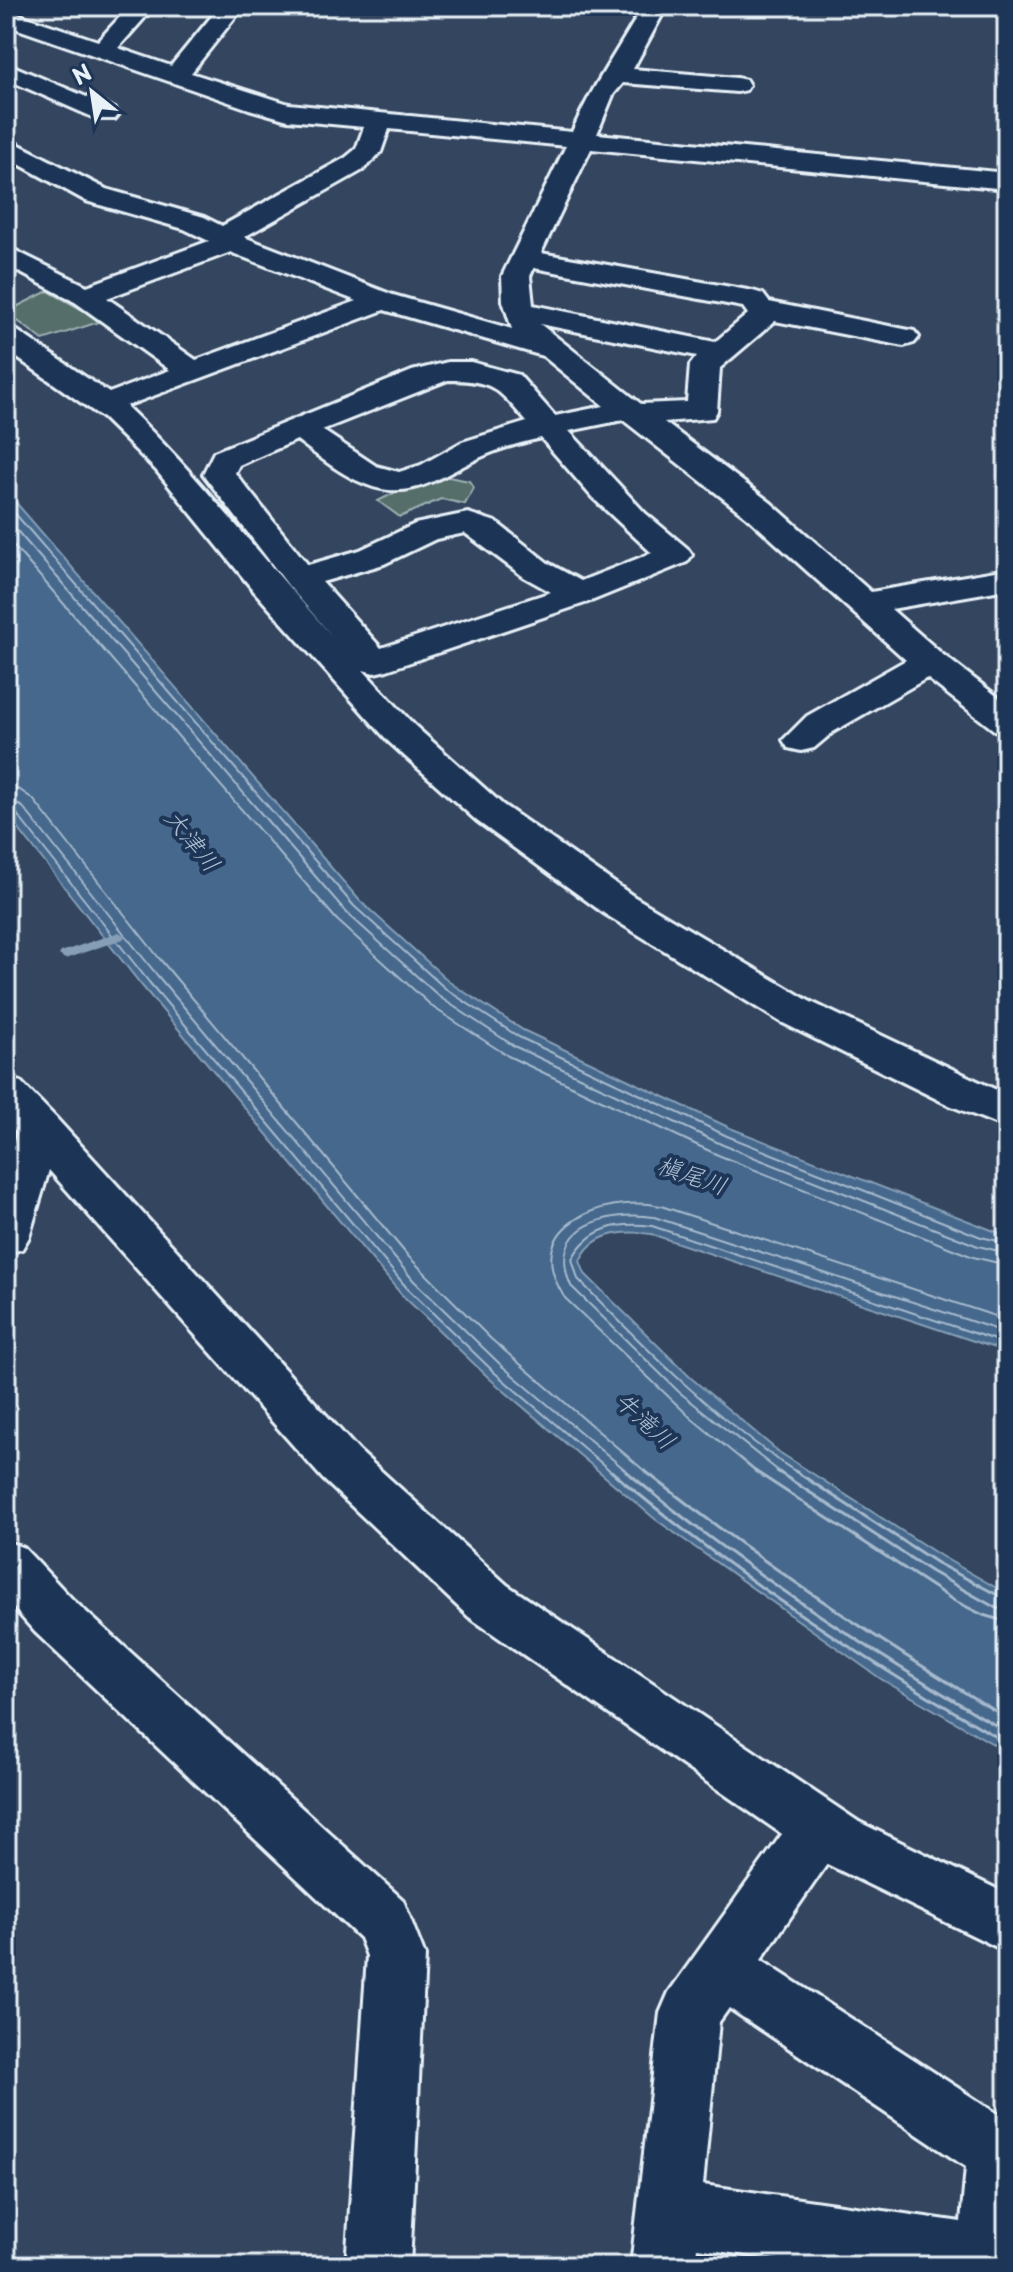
<svg xmlns="http://www.w3.org/2000/svg" width="1013" height="2272" font-family="'Playpen Sans','Klee One',sans-serif">
<style>
.green{fill:#556e6b;stroke:#9eb0b2;stroke-width:2}
.water{fill:#45688c;stroke:#869fb7;stroke-width:2}
.lines{fill:none;stroke-linecap:round;stroke-linejoin:round}
.shore-far1{stroke:#a7bacd;stroke-width:2}
.shore{stroke:#a7bacd;stroke-width:3}
.stream{fill:#869fb7;fill-rule:evenodd}
.minor-casing{stroke:#e8f1f8;stroke-width:6}
.minor{fill:#1d3557;fill-rule:evenodd}
.labels{text-anchor:middle;stroke-width:8;stroke-linejoin:round;paint-order:stroke}
.water-label{font-size:24px;font-style:italic;fill:#afc1d2;stroke:#1d3557}
</style>
<rect width="100%" height="100%" fill="#34455f"/>
<filter id="ink" filterUnits="userSpaceOnUse"><feTurbulence type="fractalNoise" baseFrequency=".0125" numOctaves="2"/><feDisplacementMap in="SourceGraphic" scale="16" xChannelSelector="R" yChannelSelector="G"/><feConvolveMatrix kernelMatrix="1 2 1 2 8 2 1 2 1" color-interpolation-filters="sRGB"/></filter>
<g filter="url(#ink)">
<g class="green">
<path d="M 48,291 L 102,321 L 43,340 L 6,312 Z"/>
<path d="M 443,476 L 469,481 L 474,488 L 465,504 L 441,499 L 400,517 L 378,501 L 402,489 Z"/>
</g>
<path class="water" d="M 6,491 L 360,901 L 452,984 L 523,1030 L 730,1128 L 1007,1236 L 1007,1352 L 651,1234 C 623,1230 592,1232 580,1261 L 585,1274 L 691,1378 L 779,1452 L 941,1556 L 1007,1594 L 1007,1752 L 881,1679 L 655,1519 L 490,1379 L 401,1294 L 143,987 L 6,813 Z"/>
<g class="lines">
<g class="shore-far1">
<path d="M 6,503 L 354,906 L 447,990 L 519,1037 L 727,1136 L 981,1237 L 1007,1243"/>
<path d="M 6,518 L 347,913 L 441,998 L 514,1046 L 723,1145 L 978,1246 L 1007,1253"/>
<path d="M 6,537 L 337,920 L 434,1008 L 508,1056 L 718,1155 L 973,1257 L 1007,1265"/>
<path d="M 6,787 L 20,790 L 33,799 L 159,958 L 408,1256 L 491,1339 L 647,1473"/>
<path d="M 6,799 L 23,807 L 157,975 L 414,1281 L 502,1366 L 629,1473"/>
<path d="M 6,810 L 16,813 L 149,982 L 407,1288 L 495,1373 L 613,1473"/>
<path d="M 758,1473 L 691,1418 L 565,1298 C 518,1227 602,1194 661,1206 L 1007,1320"/>
<path d="M 781,1473 L 679,1392 L 571,1286 C 546,1226 607,1210 654,1217 L 1007,1333"/>
<path d="M 798,1473 C 717,1421 645,1348 578,1279 L 572,1259 C 589,1227 618,1222 652,1226 L 1007,1344"/>
</g>
<g class="shore">
<path d="M 611,1471 C 733,1575 869,1663 1007,1743"/>
<path d="M 626,1471 C 742,1569 877,1656 1007,1732"/>
<path d="M 645,1471 C 760,1562 881,1643 1007,1718"/>
<path d="M 755,1471 L 953,1600 L 983,1615 L 1007,1622"/>
<path d="M 777,1471 L 932,1572 L 996,1608 L 1007,1610"/>
<path d="M 795,1471 L 937,1563 L 1007,1600"/>
</g>
<path class="stream" d="M 119,932 L 125,936 L 123,939 L 65,959 L 59,955 L 61,952 Z"/>
<defs>
<g id="minor">
<path d="M 130,6 L 155,6 L 118,48 L 171,66 L 220,6 L 244,6 L 191,73 L 289,104 L 572,132 C 591,87 620,48 643,6 L 667,6 L 633,69 L 737,78 L 746,80 L 749,85 L 746,90 L 737,92 L 623,83 L 613,95 L 597,134 L 1007,173 L 1007,189 L 591,149 L 541,253 L 753,291 L 763,294 L 769,302 L 914,331 L 919,337 L 914,343 L 904,346 L 775,321 L 720,368 L 717,411 L 713,418 L 664,422 L 771,503 L 871,592 L 1007,569 L 1007,589 L 891,609 L 942,654 L 1007,704 L 1007,733 L 994,730 L 927,678 L 833,732 L 814,748 L 801,751 L 788,748 L 783,740 L 807,716 L 906,660 L 747,517 L 623,420 L 569,431 L 645,513 L 687,548 L 692,555 L 687,562 L 591,601 L 387,670 L 374,673 L 363,670 L 415,726 L 503,805 L 633,896 L 809,1001 L 1007,1095 L 1007,1128 L 949,1105 L 779,1021 L 605,914 L 477,821 L 389,742 L 254,591 L 156,470 L 103,418 L 6,350 L 6,327 L 16,330 L 109,393 L 170,370 L 75,302 L 6,265 L 6,246 L 87,286 L 209,241 L 184,229 L 86,201 L 6,157 L 6,138 L 106,189 L 204,217 L 222,226 L 345,158 L 356,149 L 364,127 L 288,120 L 249,109 L 6,25 L 6,10 L 98,41 ZM 389,129 L 566,146 L 502,276 L 503,301 L 512,329 L 393,295 L 244,237 L 363,170 L 381,152 ZM 231,252 L 235,254 L 357,301 L 196,360 L 107,298 ZM 534,268 L 743,307 L 748,314 L 715,342 L 533,305 L 530,276 ZM 384,310 L 543,356 L 604,406 L 555,416 L 519,375 L 471,362 L 448,362 L 412,371 L 214,452 L 203,474 L 288,585 L 333,637 C 263,560 201,478 126,406 ZM 540,324 L 697,356 L 690,365 L 687,402 L 641,404 ZM 448,380 C 494,380 498,389 527,422 L 462,442 L 421,465 L 399,472 L 376,466 L 322,430 ZM 541,438 L 592,497 L 652,553 L 581,581 L 548,563 L 496,522 L 468,513 L 415,524 L 360,550 L 308,565 L 235,473 L 239,465 L 297,440 C 318,456 340,474 365,484 C 411,503 442,475 481,457 C 500,448 520,443 541,438 ZM 465,533 L 524,577 L 551,592 L 381,648 L 322,582 L 384,564 L 436,539 Z"/>
<path d="M 6,63 L 115,109 L 119,114 L 115,119 L 97,119 L 6,79 Z"/>
<path d="M 6,1078 L 21,1082 L 56,1118 L 359,1451 L 507,1585 L 859,1822 L 1007,1894 L 1007,1952 L 827,1864 L 761,1960 L 1007,2120 L 1007,2266 L 822,2266 L 697,2248 L 695,2266 L 631,2266 L 660,2013 L 669,1992 L 782,1834 L 469,1617 L 323,1479 L 49,1170 L 29,1237 L 22,1249 L 6,1254 L 6,1166 L 17,1133 L 6,1121 ZM 729,2008 L 966,2167 L 961,2222 L 703,2185 L 719,2022 Z"/>
<path d="M 6,1541 L 24,1548 L 73,1600 L 403,1900 L 425,1956 L 410,2266 L 346,2266 L 367,1956 L 360,1938 L 35,1632 L 6,1599 Z"/>
</g>
</defs>
<use href="#minor" class="minor-casing"/>
<use href="#minor" class="minor"/>
</g>
</g>
<g class="labels">
<g class="water-label">
<text transform="translate(192 841) rotate(51)" y="8">大津川</text>
<text transform="translate(692 1176) rotate(19)" y="8">槇尾川</text>
<text transform="translate(645 1421) rotate(43)" y="8">牛滝川</text>
</g>
</g>
<rect width="1013" height="2272" fill="none" stroke="#1d3557" stroke-width="32"/>
<rect x="16" y="16" width="981" height="2240" fill="none" stroke="#e8f1f8" stroke-width="3" filter="url(#ink)"/>
<g transform="translate(92 92) rotate(330)" stroke="#1d3557" stroke-width="6" paint-order="stroke">
<path d="M0-6L14 30L0 20L-14 30Z" fill="#e8f1f8"/>
<text y="-12" font-size="22" font-weight="bold" text-anchor="middle" fill="#e8f1f8">N</text>
</g>
</svg>
